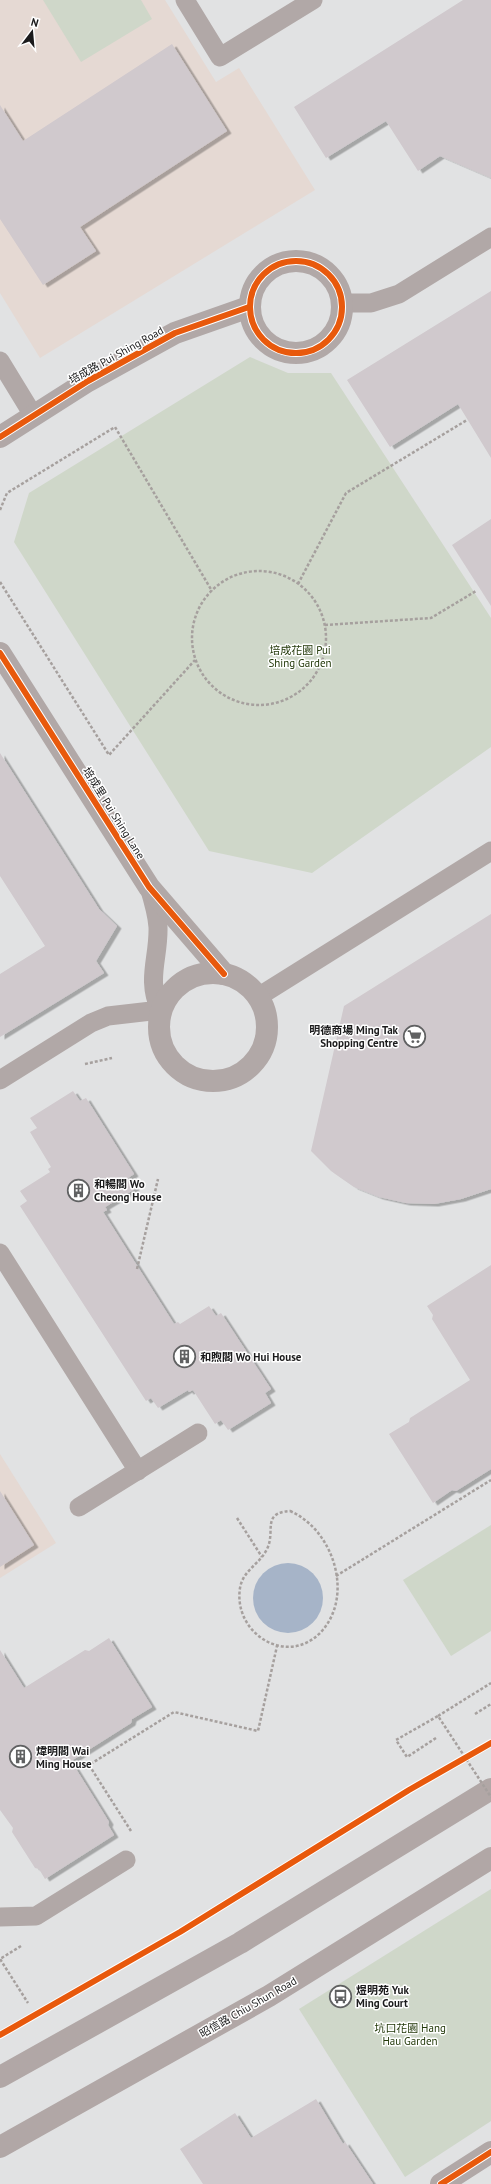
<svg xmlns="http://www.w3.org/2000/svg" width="491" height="2184" font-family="'PT Sans','Noto Sans TC',sans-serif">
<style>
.education{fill:#e5d9d3}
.green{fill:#cfd7c9}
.water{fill:#a6b4c8}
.building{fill:#d0c9cd;filter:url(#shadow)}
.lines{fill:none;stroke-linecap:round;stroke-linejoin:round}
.path{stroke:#a6a09e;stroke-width:2.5;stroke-dasharray:3 2;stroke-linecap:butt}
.lane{stroke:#b1a8a7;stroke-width:19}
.street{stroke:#b1a8a7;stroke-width:22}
.secondary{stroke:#b1a7a6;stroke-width:22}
.path-bridge{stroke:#a6a09e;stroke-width:2.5;stroke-dasharray:3 2;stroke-linecap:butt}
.cycleway-casing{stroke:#fff;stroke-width:8}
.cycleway{stroke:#e8590c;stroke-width:6}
.labels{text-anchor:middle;stroke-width:3;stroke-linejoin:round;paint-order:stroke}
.street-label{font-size:11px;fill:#1b1b1c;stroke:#fff}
.park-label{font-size:11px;fill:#23390a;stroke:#fff}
.poi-label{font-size:11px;font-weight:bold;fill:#1b1b1c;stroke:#fff;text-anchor:start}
</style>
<defs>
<filter id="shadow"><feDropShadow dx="4.5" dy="2.5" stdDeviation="0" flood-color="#0004"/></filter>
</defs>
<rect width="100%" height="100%" fill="#e1e2e3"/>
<g class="education">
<path d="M 0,0 L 165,0 L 216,82 L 239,68 L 315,190 L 40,358 L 0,293 Z"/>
<path d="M 0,1454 L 56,1543 L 0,1578 Z"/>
</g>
<g class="green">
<path d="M 43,0 L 141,0 L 152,19 L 81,62 Z"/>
<path d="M 250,357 L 288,373 L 331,373 L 491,618 L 491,747 L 312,873 L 209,851 L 14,542 L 29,493 Z"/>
<path d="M 491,1525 L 491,1631 L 451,1656 L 403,1580 Z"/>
<path d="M 491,1889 L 491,2121 L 405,2177 L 299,2009 Z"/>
</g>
<circle class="water" cx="288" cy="1598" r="35"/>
<g class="building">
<path d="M 463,0 L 491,0 L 491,178 L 440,156 L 418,171 L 386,121 L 326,158 L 294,107 Z"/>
<path d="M 172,44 L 227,131 L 80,227 L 96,251 L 43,285 L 0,219 L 0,105 L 23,141 Z"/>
<path d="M 491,291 L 491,458 L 458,404 L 390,447 L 347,380 Z"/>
<path d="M 491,519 L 491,606 L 452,545 Z"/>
<path d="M 0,753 L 99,909 L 117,926 L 96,961 L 104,973 L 0,1037 L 0,974 L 45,946 L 0,876 Z"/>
<path d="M 491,914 L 491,1189 L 461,1199 L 434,1204 L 406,1203 L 379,1197 L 354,1187 L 331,1171 L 311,1151 L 344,1006 Z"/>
<path d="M 73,1091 L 80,1101 L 86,1098 L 134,1174 L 128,1178 L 135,1189 L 105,1207 L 107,1210 L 103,1212 L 174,1324 L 178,1322 L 180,1324 L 209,1306 L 216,1316 L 221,1313 L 271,1389 L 265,1393 L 271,1403 L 228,1430 L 221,1420 L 215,1424 L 193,1390 L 189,1392 L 188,1390 L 158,1408 L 151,1398 L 146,1401 L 20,1206 L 27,1201 L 20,1191 L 50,1172 L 48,1169 L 51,1167 L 30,1132 L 37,1128 L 30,1118 Z"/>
<path d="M 491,1265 L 491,1469 L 456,1491 L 452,1490 L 433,1503 L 389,1434 L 409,1422 L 410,1418 L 470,1380 L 432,1319 L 433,1315 L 427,1306 Z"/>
<path d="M 0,1491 L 34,1545 L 0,1567 Z"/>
<path d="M 109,1638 L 152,1707 L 132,1719 L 131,1723 L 71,1761 L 109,1822 L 108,1825 L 114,1835 L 45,1879 L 39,1869 L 35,1868 L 12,1832 L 13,1828 L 0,1810 L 0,1650 L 24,1688 L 85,1650 L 89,1651 Z"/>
<path d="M 316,2099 L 343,2144 L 345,2142 L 373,2184 L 203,2184 L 180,2149 L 235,2113 L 251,2138 Z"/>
</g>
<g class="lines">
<g class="path">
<path d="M 0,510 L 7,493 L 115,427 L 212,591"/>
<circle cx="259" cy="638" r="67"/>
<path d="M 0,582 L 109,755 L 195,660"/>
<path d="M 298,584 L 346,493 L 467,420"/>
<path d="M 325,625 L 431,618 L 476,591"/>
<path d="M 85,1064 L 112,1058"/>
<path d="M 137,1269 L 158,1179"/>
<path d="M 290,1511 C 334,1530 355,1597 320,1633 C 286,1667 233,1633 240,1588 C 243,1570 260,1564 267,1549 C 276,1531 261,1513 290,1511 Z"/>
<path d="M 237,1518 L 262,1557"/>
<path d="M 336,1576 L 491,1480"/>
<path d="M 475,1714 L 491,1704"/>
<path d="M 438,1716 L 491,1683"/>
<path d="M 131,1831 L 89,1765 L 174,1712 L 258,1731 L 277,1646"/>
<path d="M 21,1946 L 0,1959 L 28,2003"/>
</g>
<g class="lane">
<path d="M 185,0 L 220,57 L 313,0"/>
<path d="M 342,303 L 371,303 L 399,294 L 491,237"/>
<path d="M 0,361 L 33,415"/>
<path d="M 258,997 L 491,851"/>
<path d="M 0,1080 L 91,1023 L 108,1016 L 160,1010 C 146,979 159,958 158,927 C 157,913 153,900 149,887"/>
<path d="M 0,1253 L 138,1471"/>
<path d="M 79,1507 L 198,1433"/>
<path d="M 0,1917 L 36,1916 L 126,1860"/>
</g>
<g class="street">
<circle cx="296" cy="307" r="46"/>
<path d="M 0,437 L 88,381 L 175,333 L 249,307"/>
<path d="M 0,653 L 149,887 L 224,974"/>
<circle cx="213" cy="1027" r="54"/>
<path d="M 441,2184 L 491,2152"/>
</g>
<g class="secondary">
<path d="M 0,2077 L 240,1943 L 491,1789"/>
<path d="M 0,2147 L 269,1996 L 491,1858"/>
</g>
<path class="path-bridge" d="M 436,1738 L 407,1757 L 396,1740 L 438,1716 L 491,1797"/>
<defs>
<g id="cycleway">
<circle cx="296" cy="307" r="46"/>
<path d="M 0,437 L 88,381 L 175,333 L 249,307"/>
<path d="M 0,653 L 149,887 L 224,974"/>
<path d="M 0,2035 L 180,1932 L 409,1790 L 491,1743"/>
<path d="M 441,2184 L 491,2152"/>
</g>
</defs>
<use href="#cycleway" class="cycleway-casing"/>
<use href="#cycleway" class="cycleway"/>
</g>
<defs>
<symbol id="supermarket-ring" viewBox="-11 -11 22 22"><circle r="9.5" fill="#fff" stroke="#606162" stroke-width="1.5"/><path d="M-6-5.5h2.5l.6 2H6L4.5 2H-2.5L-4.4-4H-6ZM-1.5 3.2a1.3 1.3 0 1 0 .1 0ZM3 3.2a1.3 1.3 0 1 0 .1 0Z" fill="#606162"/></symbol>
<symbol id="building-ring" viewBox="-11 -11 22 22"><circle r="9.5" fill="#fff" stroke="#606162" stroke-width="1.5"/><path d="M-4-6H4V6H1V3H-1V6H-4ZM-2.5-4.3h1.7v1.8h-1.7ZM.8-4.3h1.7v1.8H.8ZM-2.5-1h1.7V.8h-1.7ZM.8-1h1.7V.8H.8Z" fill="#606162"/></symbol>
<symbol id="bus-ring" viewBox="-11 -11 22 22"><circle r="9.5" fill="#fff" stroke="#606162" stroke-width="1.5"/><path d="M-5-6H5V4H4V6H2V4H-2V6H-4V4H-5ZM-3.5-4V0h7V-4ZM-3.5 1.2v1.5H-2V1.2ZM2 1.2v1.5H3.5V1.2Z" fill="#606162"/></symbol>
</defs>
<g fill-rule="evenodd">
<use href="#supermarket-ring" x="402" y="1024" width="25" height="25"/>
<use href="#building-ring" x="66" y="1178" width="25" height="25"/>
<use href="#building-ring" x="172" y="1344" width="25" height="25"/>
<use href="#building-ring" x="8" y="1744" width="25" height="25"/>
<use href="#bus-ring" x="328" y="1984" width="25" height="25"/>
</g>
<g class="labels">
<g class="street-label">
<text transform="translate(116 355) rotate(-29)" y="4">培成路 Pui Shing Road</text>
<text transform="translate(114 813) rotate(58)" y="4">培成里 Pui Shing Lane</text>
<text transform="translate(248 2007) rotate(-30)" y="4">昭信路 Chiu Shun Road</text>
</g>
<g class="park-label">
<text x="300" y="654">培成花園 Pui<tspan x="300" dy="13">Shing Garden</tspan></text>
<text x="410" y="2032">坑口花園 Hang<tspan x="410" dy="13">Hau Garden</tspan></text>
</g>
<g class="poi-label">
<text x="398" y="1034" text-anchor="end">明德商場 Ming Tak<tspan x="398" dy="13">Shopping Centre</tspan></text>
<text x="94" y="1188">和暢閣 Wo<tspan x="94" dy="13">Cheong House</tspan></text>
<text x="200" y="1361">和煦閣 Wo Hui House</text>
<text x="36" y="1755">煒明閣 Wai<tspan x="36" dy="13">Ming House</tspan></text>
<text x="356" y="1994">煜明苑 Yuk<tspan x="356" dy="13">Ming Court</tspan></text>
</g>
</g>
<g transform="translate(32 32) rotate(16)" stroke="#ffffff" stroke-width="3" paint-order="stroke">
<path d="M0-3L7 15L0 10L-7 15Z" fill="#1b1b1c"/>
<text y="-6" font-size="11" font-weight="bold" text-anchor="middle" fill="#1b1b1c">N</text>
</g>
</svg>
